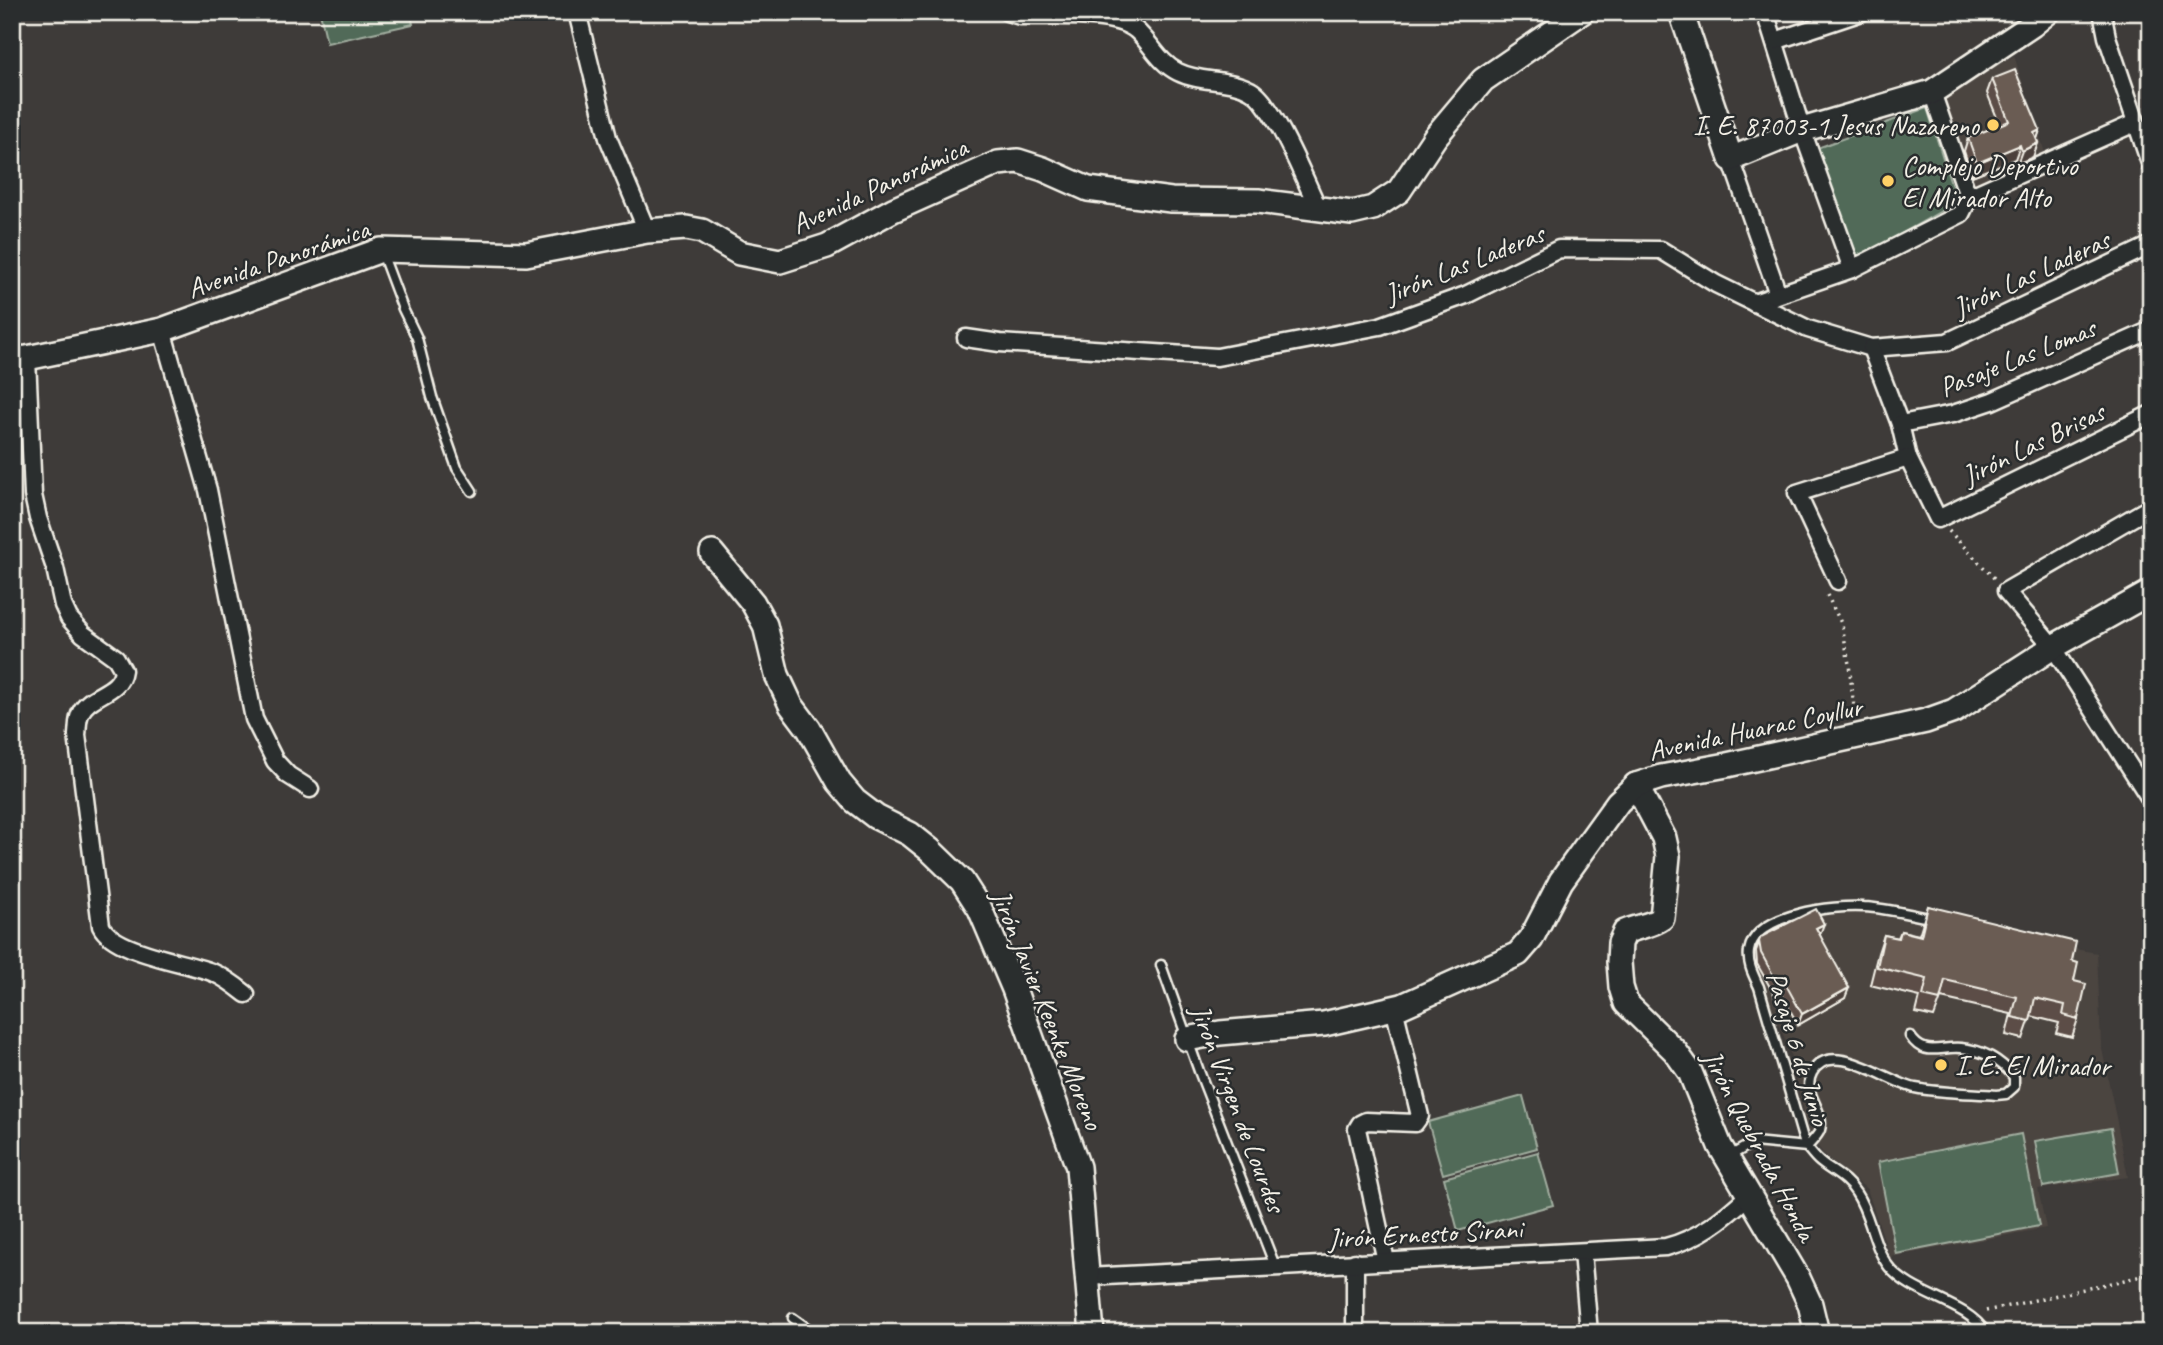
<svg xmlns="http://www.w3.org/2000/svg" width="2163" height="1345" font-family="Caveat,sans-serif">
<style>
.built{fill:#4c4541}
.green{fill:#516a58;stroke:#a2aea0;stroke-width:2}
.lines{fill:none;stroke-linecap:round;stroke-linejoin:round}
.lane-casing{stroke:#f4f1e8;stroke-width:13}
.street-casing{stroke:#f4f1e8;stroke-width:21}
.secondary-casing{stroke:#f4f1e8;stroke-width:28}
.path{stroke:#f4f1e8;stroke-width:3.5;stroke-dasharray:2 5;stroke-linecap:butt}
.lane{stroke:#2a2d2e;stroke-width:8}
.street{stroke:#2a2d2e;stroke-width:16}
.secondary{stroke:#2a2d2e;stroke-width:23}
.wall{fill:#5c4e47;stroke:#f4f1e8;stroke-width:2}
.shaded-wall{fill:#4b403a;stroke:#f4f1e8;stroke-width:2}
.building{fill:#6b5b53;stroke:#f4f1e8;stroke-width:2}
.poi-dot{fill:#ffd166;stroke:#2a2d2e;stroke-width:2.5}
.labels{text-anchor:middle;stroke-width:5;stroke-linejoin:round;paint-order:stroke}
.poi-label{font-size:28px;fill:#f4f1e8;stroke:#2a2d2e;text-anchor:start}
.street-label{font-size:28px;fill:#f4f1e8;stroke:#2a2d2e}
</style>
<rect width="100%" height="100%" fill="#3e3b39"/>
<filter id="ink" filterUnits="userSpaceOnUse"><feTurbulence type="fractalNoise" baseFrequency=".0143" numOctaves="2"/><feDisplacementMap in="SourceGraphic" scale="14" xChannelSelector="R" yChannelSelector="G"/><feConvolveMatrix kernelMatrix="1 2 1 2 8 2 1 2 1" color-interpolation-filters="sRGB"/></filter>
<g filter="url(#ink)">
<g class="built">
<path d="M 2014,56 L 2046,156 L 1976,187 L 1969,185 L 1942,99 L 1945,94 Z"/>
<path d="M 1860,912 L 2097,953 L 2101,1044 L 2128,1177 L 2038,1189 L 2046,1228 L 1890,1257 L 1867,1189 L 1825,1156 L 1809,1135 L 1789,1048 L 1753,968 L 1752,951 L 1760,938 L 1773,929 L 1809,917 Z"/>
</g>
<g class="green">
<path d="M 320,12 L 410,12 L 413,24 L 327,43 Z"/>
<path d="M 1927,108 L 1957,202 L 1857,259 L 1817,148 Z"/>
<path d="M 1523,1096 L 1537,1148 L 1443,1174 L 1428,1122 Z"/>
<path d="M 2111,1128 L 2119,1173 L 2043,1187 L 2035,1141 Z"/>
<path d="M 2021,1134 L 2039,1226 L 1896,1254 L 1878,1162 Z"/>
<path d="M 1538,1152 L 1553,1205 L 1458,1231 L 1444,1178 Z"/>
</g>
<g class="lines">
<defs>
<g id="lane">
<path d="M 382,253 L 403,309 L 417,338 L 432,397 L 457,468 L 472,491"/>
<path d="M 1934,919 C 1911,915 1887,908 1864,907 C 1834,905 1755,913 1749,951 C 1747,964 1754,976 1759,987 L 1805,1145 C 1810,1151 1814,1157 1820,1162 C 1832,1172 1847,1178 1856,1193 C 1871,1215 1872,1245 1889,1267 C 1913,1297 1966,1301 1986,1333"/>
<path d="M 1161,965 L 1199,1071 L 1275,1266"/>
<path d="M 1730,1156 L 1754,1142 L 1807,1147 C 1811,1142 1818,1136 1820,1130 C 1826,1110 1801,1094 1812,1073 C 1830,1037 1889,1083 1915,1088 C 1941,1093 1969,1093 1996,1095 L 2006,1094 L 2014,1087 L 2014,1077 C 2000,1059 1983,1050 1961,1048 C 1940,1046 1924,1058 1910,1036"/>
<path d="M 793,1318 L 814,1333"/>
</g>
<g id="street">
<path d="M 1007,12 L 1020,16 C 1050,17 1113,11 1136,30 C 1151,43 1159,63 1178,72 C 1200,83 1228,78 1250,90 C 1274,102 1306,183 1319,210"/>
<path d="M 1765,12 L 1802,130 L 1852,269"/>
<path d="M 2102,12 L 2107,37 L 2151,166"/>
<path d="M 579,20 L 608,138 L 647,231"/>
<path d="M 1775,41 L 1862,12"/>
<path d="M 1731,159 L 1778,294"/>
<path d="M 1966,198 L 2135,123"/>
<path d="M 1754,303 L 1852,269 L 1961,214 L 1966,204 L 1967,193 L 1932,92"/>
<path d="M 162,330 L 208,490 L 254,719 L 275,761 L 288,775 L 310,789"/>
<path d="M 966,338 L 1000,343 L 1217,357 L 1380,326 L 1466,295 L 1559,249 L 1661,250 L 1716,284 L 1808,329 L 1871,348 L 1947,342 L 2151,245"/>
<path d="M 1871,348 L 1900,424 L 1908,458 L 1938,519 L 2151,414"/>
<path d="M 27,358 L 33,495 L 38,518 L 55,568 L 63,605 L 69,618 L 83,634 L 116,658 L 123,670 C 120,694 90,693 81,712 C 77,719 78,727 77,735 L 101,926 C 114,953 187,962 214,973 C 226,978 236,986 246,994"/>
<path d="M 1900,424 L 1953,414 L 1992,401 L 2151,330"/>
<path d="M 2151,507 L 2006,591 L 2053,647 L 2151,800"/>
<path d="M 1838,581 L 1797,493 L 1908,458"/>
<path d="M 1582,1252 L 1589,1333"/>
<path d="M 1386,1261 L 1357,1129 L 1360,1124 L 1366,1121 L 1415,1123 L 1420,1116 L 1396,1016 L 1397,1009 L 1402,1006"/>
<path d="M 1355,1262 L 1355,1333"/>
<path d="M 1087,1277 L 1666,1247 C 1700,1238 1723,1219 1749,1195"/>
</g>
<g id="secondary">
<path d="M 1681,12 L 1731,159 L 1802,130 L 1932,92 L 2032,25 L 2048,12"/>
<path d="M 12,359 L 27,358 L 162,330 L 381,250 L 526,254 L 647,231 L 686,228 L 702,231 L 739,253 L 780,261 L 827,246 L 893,210 L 998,163 L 1018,161 L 1043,169 L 1088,189 L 1171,200 L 1258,201 L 1352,213 L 1373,208 L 1399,191 L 1435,137 L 1483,80 L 1582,12"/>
<path d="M 712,553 L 753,603 L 765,625 L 777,675 L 791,705 L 809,729 L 839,782 L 855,801 L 876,817 L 910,834 L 930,850 L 962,881 L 980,909 L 1014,989 L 1078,1167 L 1092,1333"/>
<path d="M 1636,785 L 1664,838 L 1668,856 L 1662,918 C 1651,926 1638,926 1625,932 L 1620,943 L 1619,962 L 1621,987 L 1626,1003 L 1675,1051 L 1690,1072 L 1720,1146 L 1798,1278 L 1810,1304 L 1817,1333"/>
<path d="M 1187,1039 L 1220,1033 L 1324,1024 L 1402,1006 L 1518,954 L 1531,939 L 1561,881 L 1618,802 L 1636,785 L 1661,777 L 1727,765 L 1926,721 L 1954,711 L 2053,647 L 2151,592"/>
</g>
</defs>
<use href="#lane" class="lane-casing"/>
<use href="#street" class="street-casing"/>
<use href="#secondary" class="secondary-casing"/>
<g class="path">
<path d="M 1949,531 L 1994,578"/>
<path d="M 1827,595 L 1842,625 L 1849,664 L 1855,716"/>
<path d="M 1986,1311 L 2151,1274"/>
</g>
<use href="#lane" class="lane"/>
<use href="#street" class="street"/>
<use href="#secondary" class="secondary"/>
</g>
<g class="wall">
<path d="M 1992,79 L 2040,130 L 2037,139 L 2038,143 L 2033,157 L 2017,164 L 2015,159 L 1972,176 L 1964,151 L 1968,138 L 2000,125 L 1987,93 Z"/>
<path d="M 1928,906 L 2072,961 L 2078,1019 L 2072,1037 L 2056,1033 L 2059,1023 L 2031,1016 L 2023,1039 L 2006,1035 L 2011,1014 L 1941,998 L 1934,1017 L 1916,1013 L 1920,997 L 1870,985 L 1878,953 L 1884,935 L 1898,938 L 1901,931 L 1919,935 Z"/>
<path d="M 1820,935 L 1845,998 L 1798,1025 L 1781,993 L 1775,996 L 1757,964 L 1756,951 L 1761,937 Z"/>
</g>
<g class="shaded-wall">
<path d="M 2040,130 L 2035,144 L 2034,133 Z"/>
<path d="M 2038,143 L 2033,157 L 2017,164 L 2022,151 Z"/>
<path d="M 2020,145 L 2015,159 L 1972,176 L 1977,163 Z"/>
<path d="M 1824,924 L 1820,934 L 1816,928 Z"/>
<path d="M 1785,983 L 1781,993 L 1775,996 L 1779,986 Z"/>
<path d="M 1849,988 L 1845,998 L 1798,1025 L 1802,1014 Z"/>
</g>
<g class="building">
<path d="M 2015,70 L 2040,130 L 2034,133 L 2038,143 L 2022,151 L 2020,145 L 1977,163 L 1968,138 L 2009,121 L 1992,79 Z"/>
<path d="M 1928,906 L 2076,942 L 2072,961 L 2078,963 L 2074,981 L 2086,984 L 2078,1019 L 2063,1015 L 2065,1005 L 2035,998 L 2030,1021 L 2012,1017 L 2017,997 L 1945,980 L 1940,1000 L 1923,996 L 1927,979 L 1877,967 L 1884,935 L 1899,938 L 1901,931 L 1921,936 Z"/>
<path d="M 1816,909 L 1824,924 L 1816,928 L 1849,988 L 1802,1014 L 1785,983 L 1779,986 L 1761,953 L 1759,941 L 1761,937 Z"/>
</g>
</g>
<g class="poi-dot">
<circle cx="1993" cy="125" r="7"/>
<circle cx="1888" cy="181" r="7"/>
<circle cx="1941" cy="1065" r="7"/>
</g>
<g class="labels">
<g class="poi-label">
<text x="1979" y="135" text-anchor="end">I. E. 87003-1 Jesus Nazareno</text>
<text x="1902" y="175">Complejo Deportivo<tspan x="1902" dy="32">El Mirador Alto</tspan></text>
<text x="1955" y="1075">I. E. El Mirador</text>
</g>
<g class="street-label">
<text transform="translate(879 185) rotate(-25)" y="10">Avenida Panorámica</text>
<text transform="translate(278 258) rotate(-19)" y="10">Avenida Panorámica</text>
<text transform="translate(1464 263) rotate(-22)" y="10">Jirón Las Laderas</text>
<text transform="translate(2031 273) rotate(-25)" y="10">Jirón Las Laderas</text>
<text transform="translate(2017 357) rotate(-22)" y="10">Pasaje Las Lomas</text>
<text transform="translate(2033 443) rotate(-26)" y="10">Jirón Las Brisas</text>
<text transform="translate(1755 728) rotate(-12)" y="10">Avenida Huarac Coyllur</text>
<text transform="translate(1048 1009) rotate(68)" y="10">Jirón Javier Keenke Moreno</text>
<text transform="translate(1799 1048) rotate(73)" y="10">Pasaje 6 de Junio</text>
<text transform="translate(1239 1108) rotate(69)" y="10">Jirón Virgen de Lourdes</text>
<text transform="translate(1760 1145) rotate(62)" y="10">Jirón Quebrada Honda</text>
<text transform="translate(1425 1233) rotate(-3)" y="10">Jirón Ernesto Sirani</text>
</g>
</g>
<rect width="2163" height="1345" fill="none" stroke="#2a2d2e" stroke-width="42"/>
<rect x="21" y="21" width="2121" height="1303" fill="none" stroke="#f4f1e8" stroke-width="2.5" filter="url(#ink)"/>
</svg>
